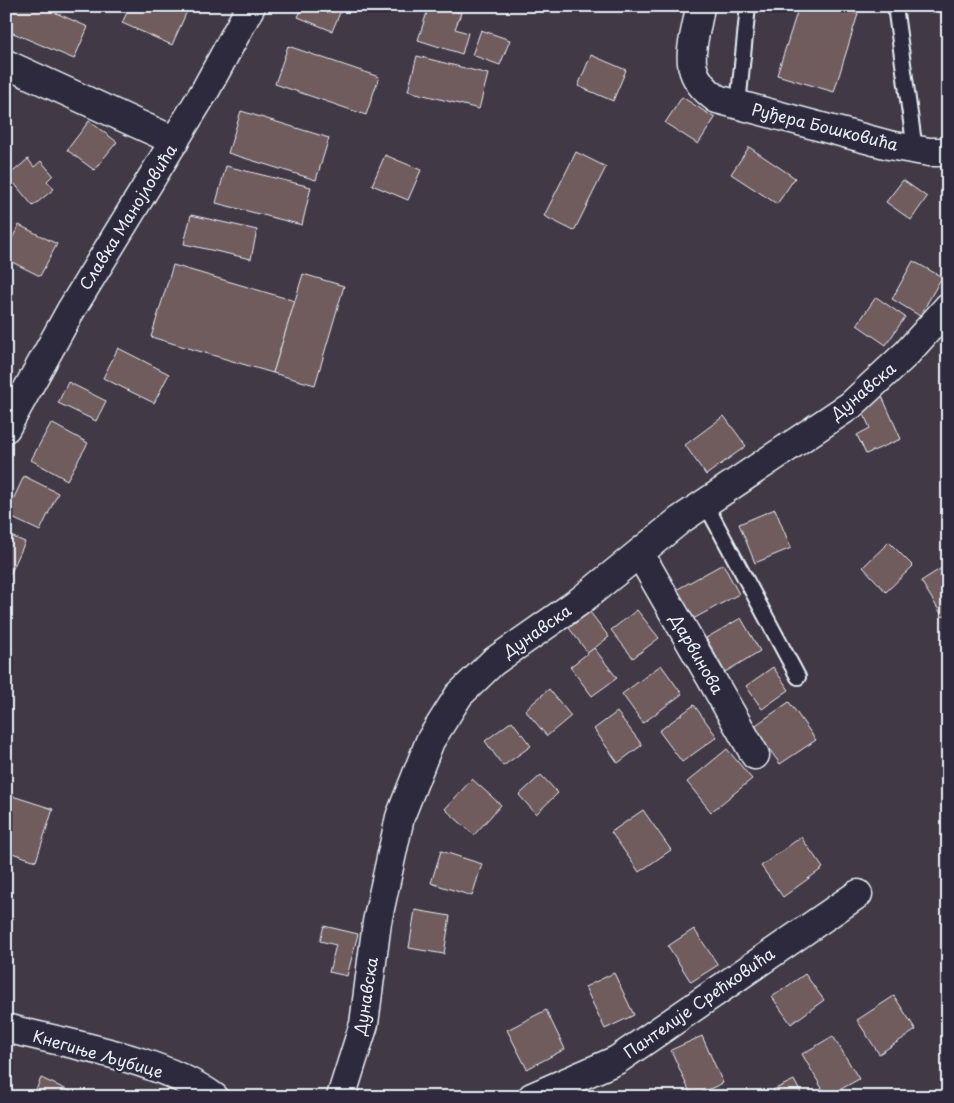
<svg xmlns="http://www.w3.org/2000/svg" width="954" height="1103" font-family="'Playpen Sans',sans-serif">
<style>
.building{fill:#6f5c5c;stroke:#e8f1f8}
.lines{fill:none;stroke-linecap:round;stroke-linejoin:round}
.service-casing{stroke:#e8f1f8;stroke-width:18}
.minor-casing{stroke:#e8f1f8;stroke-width:31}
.secondary-casing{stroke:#e8f1f8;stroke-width:31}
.service{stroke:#2f2a3d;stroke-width:14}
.minor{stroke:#2f2a3d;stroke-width:28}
.secondary{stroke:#2f2a3d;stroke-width:28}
.labels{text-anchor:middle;stroke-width:4.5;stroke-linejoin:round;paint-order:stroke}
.street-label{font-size:16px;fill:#e8f1f8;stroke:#2f2a3d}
</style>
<rect width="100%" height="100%" fill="#423946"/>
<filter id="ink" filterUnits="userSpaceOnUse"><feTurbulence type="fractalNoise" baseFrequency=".02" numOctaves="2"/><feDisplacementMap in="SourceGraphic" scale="10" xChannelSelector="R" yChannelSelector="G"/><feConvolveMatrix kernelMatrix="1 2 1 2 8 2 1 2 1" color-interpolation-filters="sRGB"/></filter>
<g filter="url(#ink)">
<g class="building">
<path d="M 10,6 L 40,6 L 88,27 L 74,59 L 6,30 L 6,15 Z"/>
<path d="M 130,6 L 181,6 L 188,9 L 172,45 L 122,23 Z"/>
<path d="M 303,6 L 343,6 L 332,31 L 298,17 Z"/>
<path d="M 429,6 L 440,6 L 461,13 L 455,29 L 468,33 L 462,54 L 418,40 Z"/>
<path d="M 799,6 L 833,6 L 858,14 L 834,92 L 777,75 Z"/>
<path d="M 481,30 L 510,40 L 500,65 L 472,55 Z"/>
<path d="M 288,46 L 379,77 L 366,115 L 275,84 Z"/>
<path d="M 591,55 L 626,70 L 613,101 L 578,86 Z"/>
<path d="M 417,56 L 488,74 L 479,109 L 408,91 Z"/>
<path d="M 682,97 L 715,118 L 698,144 L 665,123 Z"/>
<path d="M 241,111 L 329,138 L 316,180 L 228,153 Z"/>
<path d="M 89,121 L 117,142 L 94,170 L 67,150 Z"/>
<path d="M 749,147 L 795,178 L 777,204 L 731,174 Z"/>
<path d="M 576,152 L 606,167 L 574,231 L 544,216 Z"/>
<path d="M 385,155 L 421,170 L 408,200 L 372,185 Z"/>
<path d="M 28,159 L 34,167 L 41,161 L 53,175 L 47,181 L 54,189 L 33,206 L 8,176 Z"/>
<path d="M 226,166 L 311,187 L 302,225 L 216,203 Z"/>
<path d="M 903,180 L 927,197 L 911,220 L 886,202 Z"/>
<path d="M 191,215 L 257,230 L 251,259 L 184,244 Z"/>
<path d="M 19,225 L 57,244 L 40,276 L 6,259 L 6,251 Z"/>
<path d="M 913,261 L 942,277 L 920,316 L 892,299 Z"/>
<path d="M 173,265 L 295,301 L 273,373 L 151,337 Z"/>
<path d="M 303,274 L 344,286 L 315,385 L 273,373 Z"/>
<path d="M 876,297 L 905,317 L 886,345 L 857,325 Z"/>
<path d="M 118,348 L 169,374 L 154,403 L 103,378 Z"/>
<path d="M 68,382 L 106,401 L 96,421 L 58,403 Z"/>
<path d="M 881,394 L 901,439 L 866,454 L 857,435 L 870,428 L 859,404 Z"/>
<path d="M 724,416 L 746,446 L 706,475 L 685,445 Z"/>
<path d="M 51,423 L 88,443 L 67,480 L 31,460 Z"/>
<path d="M 24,476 L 58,493 L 40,531 L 6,515 Z"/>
<path d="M 775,509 L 791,548 L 755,563 L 739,524 Z"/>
<path d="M 6,534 L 25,542 L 10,575 L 6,573 Z"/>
<path d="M 889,542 L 913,566 L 886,592 L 863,567 Z"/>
<path d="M 723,564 L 739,594 L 693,619 L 676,590 Z"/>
<path d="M 948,564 L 948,614 L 943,617 L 921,581 Z"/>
<path d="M 637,610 L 659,638 L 633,658 L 611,630 Z"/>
<path d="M 590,612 L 609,637 L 588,653 L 569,628 Z"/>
<path d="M 741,618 L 760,651 L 725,672 L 706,638 Z"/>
<path d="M 594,648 L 617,678 L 592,696 L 570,667 Z"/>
<path d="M 661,665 L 682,694 L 643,723 L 622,694 Z"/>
<path d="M 773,667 L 789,690 L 762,709 L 746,686 Z"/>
<path d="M 549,689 L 571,716 L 547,736 L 525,710 Z"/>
<path d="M 789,702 L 816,740 L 780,764 L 753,727 Z"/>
<path d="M 694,705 L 717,737 L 682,762 L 659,731 Z"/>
<path d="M 617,712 L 642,745 L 618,763 L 594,729 Z"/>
<path d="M 512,721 L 531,746 L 503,766 L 485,741 Z"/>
<path d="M 727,749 L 752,779 L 711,812 L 687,782 Z"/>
<path d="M 541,775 L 558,793 L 536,814 L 519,795 Z"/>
<path d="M 472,779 L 501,805 L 474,835 L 445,809 Z"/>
<path d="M 6,794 L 53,809 L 36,861 L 6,851 Z"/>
<path d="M 643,810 L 671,850 L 639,872 L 611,832 Z"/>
<path d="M 801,837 L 823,868 L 783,897 L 761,866 Z"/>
<path d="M 441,851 L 482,864 L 472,896 L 431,883 Z"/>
<path d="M 415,910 L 450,916 L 444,954 L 409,948 Z"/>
<path d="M 324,926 L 358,934 L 347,976 L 329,972 L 336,945 L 320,941 Z"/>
<path d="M 694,929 L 718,965 L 691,982 L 668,946 Z"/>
<path d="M 614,973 L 634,1015 L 605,1029 L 585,987 Z"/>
<path d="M 805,974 L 824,1000 L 791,1024 L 772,997 Z"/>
<path d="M 894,996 L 916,1030 L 879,1054 L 857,1020 Z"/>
<path d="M 546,1010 L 565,1049 L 527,1069 L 507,1030 Z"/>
<path d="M 702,1036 L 723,1083 L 692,1097 L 671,1050 Z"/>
<path d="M 833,1036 L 859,1079 L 827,1097 L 802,1054 Z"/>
<path d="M 41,1078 L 74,1093 L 73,1097 L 33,1097 Z"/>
<path d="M 794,1080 L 803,1097 L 776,1097 L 773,1090 Z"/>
</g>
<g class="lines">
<defs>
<g id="service">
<path d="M 895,6 L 915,150"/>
<path d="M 738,105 L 748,6"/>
<path d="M 705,503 L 798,677"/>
</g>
<g id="minor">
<path d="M 700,6 C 695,45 677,71 717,99 L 889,145 L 929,152 L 948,152"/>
<path d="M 6,64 L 175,141"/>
<path d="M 640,554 L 755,755"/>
<path d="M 6,1028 C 71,1045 160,1058 214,1097"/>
<path d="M 341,1097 L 364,1024 L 377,922 L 400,817 L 430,741 L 459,695 L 493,662 L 580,601 L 680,520 L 851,405 L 907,353 L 948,307"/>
<path d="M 532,1097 L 617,1060 L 858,894"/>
</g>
<path id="secondary" d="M 6,428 L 71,310 L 206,89 L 251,6"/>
</defs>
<use href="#service" class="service-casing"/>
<use href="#minor" class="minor-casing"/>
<use href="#secondary" class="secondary-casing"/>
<use href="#service" class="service"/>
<use href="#minor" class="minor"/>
<use href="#secondary" class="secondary"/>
</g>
</g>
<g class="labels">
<g class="street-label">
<text transform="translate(825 127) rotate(14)" y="6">Руђера Бошковића</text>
<text transform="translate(128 217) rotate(-58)" y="6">Славка Манојловића</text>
<text transform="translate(863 391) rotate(-40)" y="6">Дунавска</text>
<text transform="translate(537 631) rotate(-35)" y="6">Дунавска</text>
<text transform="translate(697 654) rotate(60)" y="6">Дарвинова</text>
<text transform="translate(366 996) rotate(-81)" y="6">Дунавска</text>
<text transform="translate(699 1003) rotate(-35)" y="6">Пантелије Срећковића</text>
<text transform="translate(98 1054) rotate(16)" y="6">Кнегиње Љубице</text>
</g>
</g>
<rect width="954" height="1103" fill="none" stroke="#2f2a3d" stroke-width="25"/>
<rect x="12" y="12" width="929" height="1078" fill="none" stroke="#e8f1f8" stroke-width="2" filter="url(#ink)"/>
</svg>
